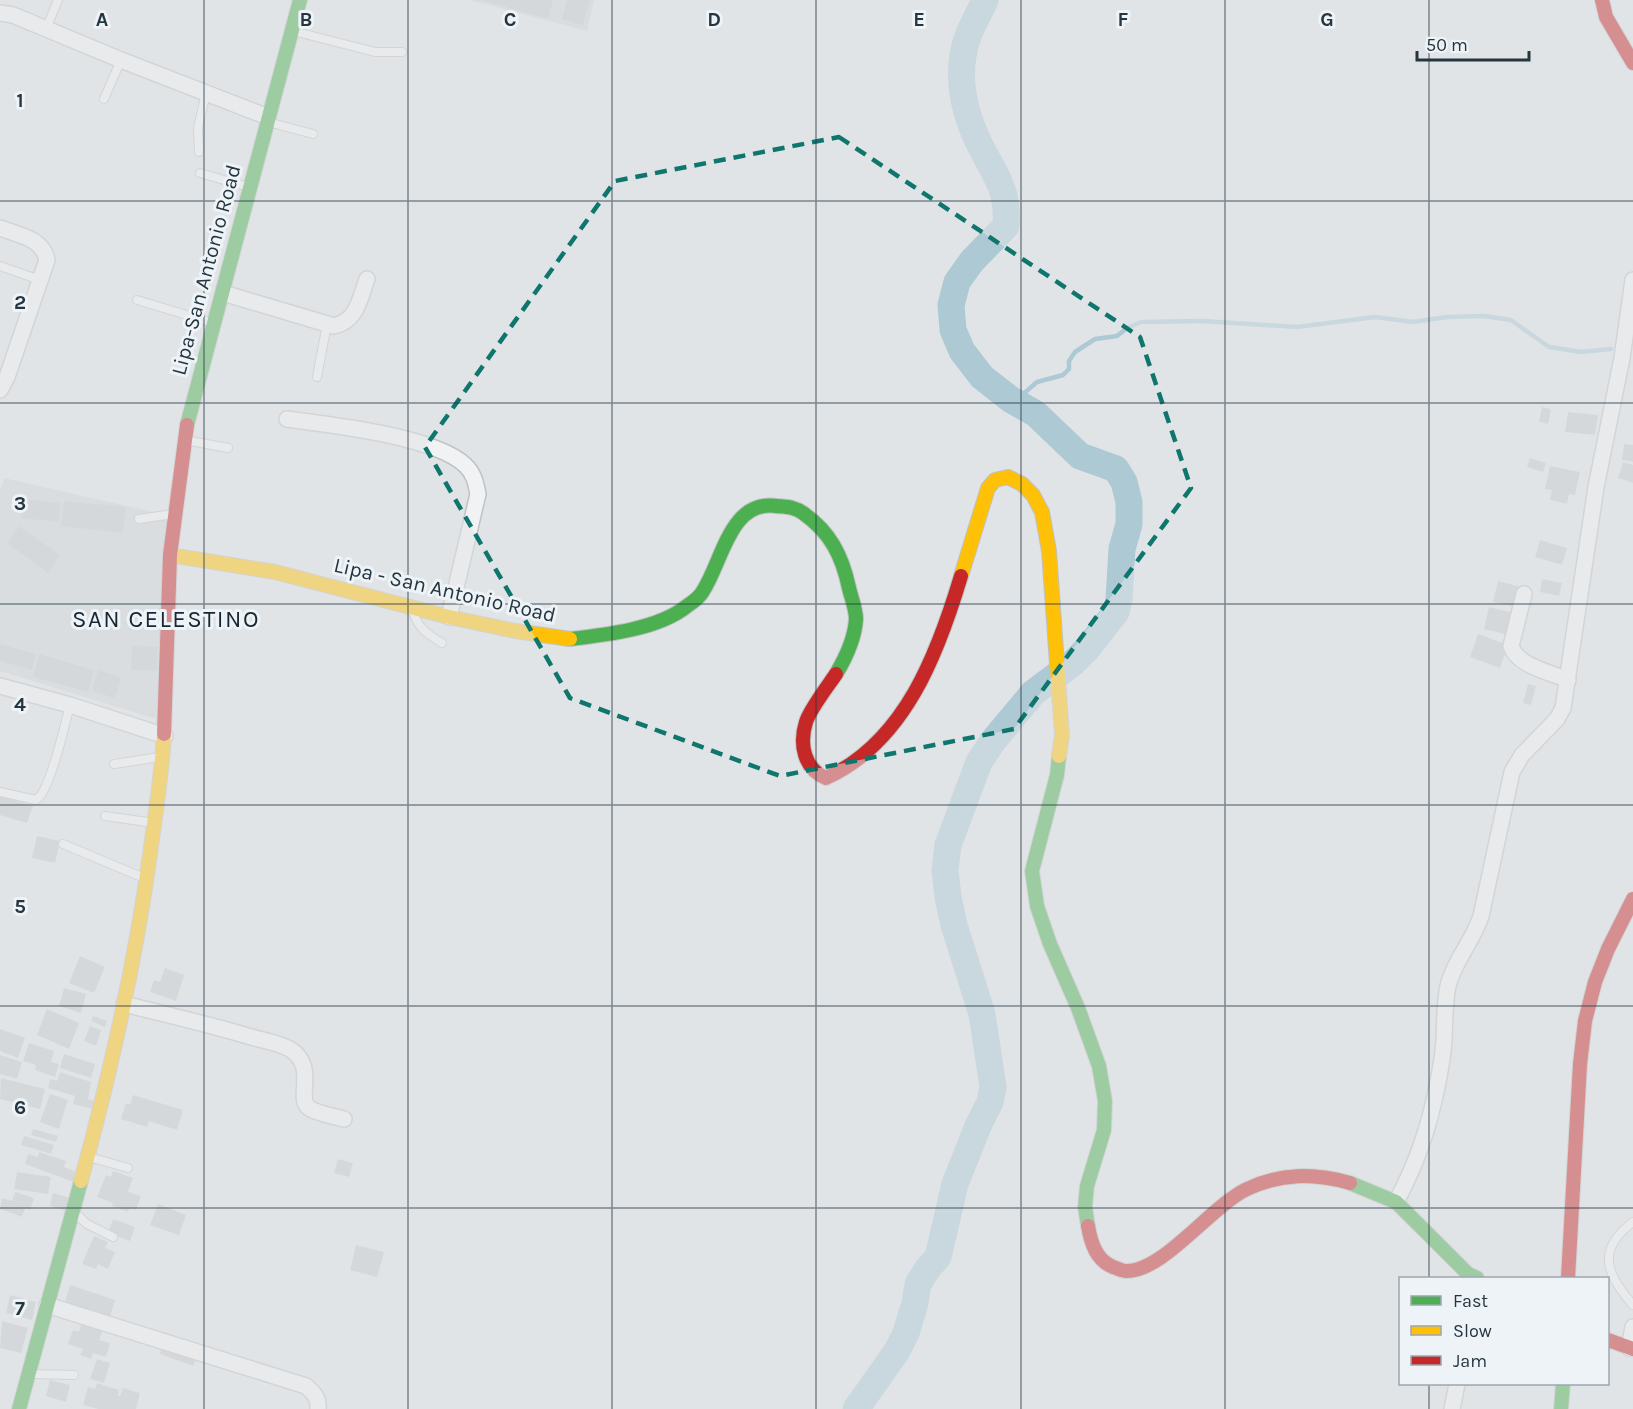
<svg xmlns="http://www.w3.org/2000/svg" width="1633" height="1409" font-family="Karla,sans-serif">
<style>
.built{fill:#ced5da}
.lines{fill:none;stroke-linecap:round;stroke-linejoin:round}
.stream{stroke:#acc9d4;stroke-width:4.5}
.river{stroke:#acc9d4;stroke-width:27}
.building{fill:#c6cbcd}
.lane-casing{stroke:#bfc2c4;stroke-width:10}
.street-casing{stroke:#bfc2c4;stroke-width:18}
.fast-casing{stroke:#bfc2c4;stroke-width:16}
.slow-casing{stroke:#bfc2c4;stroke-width:16}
.jam-casing{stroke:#bfc2c4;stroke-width:16}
.lane{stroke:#f0f2f3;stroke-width:8}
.street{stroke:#f0f2f3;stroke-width:15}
.fast{stroke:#4caf50;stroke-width:14}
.slow{stroke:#ffc107;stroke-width:14}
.jam{stroke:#c62828;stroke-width:14}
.marked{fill:none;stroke:#0f766e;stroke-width:4.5;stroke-dasharray:12 8;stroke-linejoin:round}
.grid{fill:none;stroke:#253641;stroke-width:1.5;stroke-opacity:0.55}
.labels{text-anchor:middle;stroke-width:6;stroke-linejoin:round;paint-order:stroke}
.street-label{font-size:21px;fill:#253641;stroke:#edf3f6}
.quarter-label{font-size:24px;letter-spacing:1.5px;fill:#182732;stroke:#edf3f6}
.grid-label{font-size:20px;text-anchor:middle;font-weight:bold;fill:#253641;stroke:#edf3f6;stroke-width:6;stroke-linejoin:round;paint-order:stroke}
</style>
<rect width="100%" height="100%" fill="#e1e4e6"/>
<g class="built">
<path d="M 469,0 L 594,0 L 587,31 Z"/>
<path d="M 4,478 L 167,515 L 156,719 L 0,671 L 0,491 Z"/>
</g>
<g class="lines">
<path class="stream" d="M 1014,402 L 1037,382 L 1063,375 L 1069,369 L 1069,361 L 1075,352 L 1095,339 L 1117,336 L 1127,328 L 1141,322 L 1203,321 L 1297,327 L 1375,317 L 1413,322 L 1447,317 L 1484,316 L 1511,320 L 1549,347 L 1581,352 L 1611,349"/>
<path class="river" d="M 856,1409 L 897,1351 L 906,1333 L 915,1303 L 918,1284 L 928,1268 L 938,1257 L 955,1184 L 978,1126 L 990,1102 L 993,1087 L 982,1014 L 954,925 L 948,897 L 945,870 L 948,845 L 979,762 L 993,741 L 1033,693 L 1073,663 L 1087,649 L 1116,612 L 1119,599 L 1122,549 L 1129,524 L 1129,502 L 1124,482 L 1116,469 L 1080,456 L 1036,414 L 1010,399 L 982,377 L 962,351 L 953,330 L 951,305 L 957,282 L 972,261 L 1006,226 C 1008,192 999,181 984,153 C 965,118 955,81 966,42 C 970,28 979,14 985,0"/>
</g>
<g class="building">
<path d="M 481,0 L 553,0 L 548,19 Z"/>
<path d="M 567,0 L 590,0 L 583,25 L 562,19 Z"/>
<path d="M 1542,407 L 1551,409 L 1548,424 L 1539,422 Z"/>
<path d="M 1568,412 L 1598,415 L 1595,435 L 1565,432 Z"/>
<path d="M 1624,444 L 1633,445 L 1633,462 L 1622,460 Z"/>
<path d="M 1530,458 L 1546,463 L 1543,472 L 1527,467 Z"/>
<path d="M 1623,462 L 1633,465 L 1633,483 L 1618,478 Z"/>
<path d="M 1550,466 L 1580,472 L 1575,495 L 1569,494 L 1567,504 L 1550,500 L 1552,490 L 1545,489 Z"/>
<path d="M 23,499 L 61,503 L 59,522 L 21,518 Z"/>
<path d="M 64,501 L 126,507 L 123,533 L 61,526 Z"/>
<path d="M 19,526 L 60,555 L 48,573 L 7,543 Z"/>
<path d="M 1540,540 L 1567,548 L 1562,565 L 1535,557 Z"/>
<path d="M 1542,579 L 1562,583 L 1559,596 L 1540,592 Z"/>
<path d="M 1498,581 L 1521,587 L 1516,607 L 1493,602 Z"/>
<path d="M 1489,607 L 1514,613 L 1509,635 L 1484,629 Z"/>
<path d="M 1478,634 L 1508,645 L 1500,668 L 1470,657 Z"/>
<path d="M 0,644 L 36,654 L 32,670 L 0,661 Z"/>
<path d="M 132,645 L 158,647 L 157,671 L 131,670 Z"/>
<path d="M 39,654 L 94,670 L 88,692 L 33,677 Z"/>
<path d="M 98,670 L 121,677 L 115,698 L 92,691 Z"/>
<path d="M 1528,684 L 1536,686 L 1531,705 L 1523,703 Z"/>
<path d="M 0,796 L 33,806 L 27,823 L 0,815 Z"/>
<path d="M 37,836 L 60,841 L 55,863 L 32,858 Z"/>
<path d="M 80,956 L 105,967 L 94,993 L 69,983 Z"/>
<path d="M 165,968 L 184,975 L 176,1001 L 150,992 L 154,980 L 160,982 Z"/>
<path d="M 64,988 L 86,994 L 81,1013 L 59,1006 Z"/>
<path d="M 47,1009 L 79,1023 L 69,1049 L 37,1035 Z"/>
<path d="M 93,1016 L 107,1021 L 105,1027 L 91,1021 Z"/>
<path d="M 90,1026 L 101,1030 L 96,1046 L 84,1041 Z"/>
<path d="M 0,1029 L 25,1038 L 18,1058 L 0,1051 Z"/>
<path d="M 29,1043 L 54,1051 L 51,1062 L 59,1064 L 55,1077 L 35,1070 L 36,1065 L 23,1061 Z"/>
<path d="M 64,1054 L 95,1064 L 91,1078 L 60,1068 Z"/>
<path d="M 0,1055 L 22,1062 L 17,1079 L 0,1074 Z"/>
<path d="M 60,1072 L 91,1082 L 88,1099 L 95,1101 L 92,1109 L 73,1104 L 75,1096 L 48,1088 L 50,1079 L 57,1081 Z"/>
<path d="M 1,1078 L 45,1089 L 40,1109 L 0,1099 Z"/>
<path d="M 50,1094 L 68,1100 L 59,1129 L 40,1122 Z"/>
<path d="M 133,1095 L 183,1110 L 177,1130 L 149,1121 L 147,1127 L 121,1119 L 126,1103 L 130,1105 Z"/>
<path d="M 33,1129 L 58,1136 L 56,1142 L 31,1135 Z"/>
<path d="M 24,1136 L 54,1145 L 51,1154 L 21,1145 Z"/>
<path d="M 39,1152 L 66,1161 L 64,1167 L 77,1172 L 74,1182 L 25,1164 L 28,1154 L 38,1157 Z"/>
<path d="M 338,1159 L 353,1163 L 349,1177 L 334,1173 Z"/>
<path d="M 113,1171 L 133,1178 L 128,1192 L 141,1196 L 136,1210 L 130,1208 L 128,1212 L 112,1206 L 113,1203 L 97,1197 L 106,1175 L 111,1177 Z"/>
<path d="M 17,1172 L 51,1177 L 48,1194 L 14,1189 Z"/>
<path d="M 15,1192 L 34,1198 L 30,1210 L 25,1208 L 22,1217 L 0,1209 L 2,1198 L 12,1201 Z"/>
<path d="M 53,1193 L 70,1198 L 66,1211 L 50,1206 Z"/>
<path d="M 158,1204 L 186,1215 L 179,1235 L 150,1225 Z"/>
<path d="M 113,1219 L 135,1227 L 130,1241 L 108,1233 Z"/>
<path d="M 94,1236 L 108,1242 L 105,1248 L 115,1252 L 108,1269 L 98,1264 L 96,1269 L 82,1264 Z"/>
<path d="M 356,1245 L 384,1252 L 377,1277 L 350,1270 Z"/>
<path d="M 70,1285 L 115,1300 L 108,1323 L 63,1308 Z"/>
<path d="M 10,1295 L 36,1302 L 32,1320 L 6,1313 Z"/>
<path d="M 2,1321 L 28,1328 L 21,1353 L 0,1348 Z"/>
<path d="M 82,1322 L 103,1329 L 99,1340 L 110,1343 L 106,1357 L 93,1353 L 91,1359 L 80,1355 L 83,1349 L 68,1344 L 73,1330 L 79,1332 Z"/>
<path d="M 162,1346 L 196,1358 L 193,1366 L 160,1354 Z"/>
<path d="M 97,1359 L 110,1363 L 104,1383 L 90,1379 Z"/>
<path d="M 50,1380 L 70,1385 L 66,1402 L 46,1396 Z"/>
<path d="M 97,1383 L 119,1390 L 118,1396 L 120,1396 L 123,1388 L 140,1393 L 136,1409 L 98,1409 L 83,1405 L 88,1387 L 95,1389 Z"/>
</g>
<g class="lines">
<defs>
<g id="lane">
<path d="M 46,29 L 58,0"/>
<path d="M 293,31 L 375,52 L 402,52"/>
<path d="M 104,99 L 121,60"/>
<path d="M 268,122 L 313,134"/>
<path d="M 199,152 L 198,128 L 206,93"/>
<path d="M 200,173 L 248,187"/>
<path d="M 0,266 L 40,280"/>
<path d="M 137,300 L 213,323"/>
<path d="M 317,377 L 327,324"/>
<path d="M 185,440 L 228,448"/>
<path d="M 139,519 L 173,514"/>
<path d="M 413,612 C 419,629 427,634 442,643"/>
<path d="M 114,764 L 160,757"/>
<path d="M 0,792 L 36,800 C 50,792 65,724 70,705"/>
<path d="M 105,816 L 154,823"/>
<path d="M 63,844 L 144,878"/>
<path d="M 89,1157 L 128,1168"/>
<path d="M 74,1212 L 87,1224 L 113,1237"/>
<path d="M 1633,1222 C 1596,1250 1606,1274 1633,1305"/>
<path d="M 30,1374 L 74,1375"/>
</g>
<g id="street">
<path d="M 0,13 L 13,15 L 121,60 L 268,117"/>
<path d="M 0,228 C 18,235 43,238 47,260 L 7,377 L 0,390"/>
<path d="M 223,293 L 334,326 C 357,321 360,298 367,279"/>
<path d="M 287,419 C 331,425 434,436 465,465 C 474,473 476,484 478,494 L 449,617"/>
<path d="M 1524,594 L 1511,646 C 1517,666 1550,672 1568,680"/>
<path d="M 0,686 L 70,705 L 165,736"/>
<path d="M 124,1004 C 165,1014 207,1024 248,1036 C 261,1040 276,1042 288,1048 C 319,1065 295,1098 309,1108 C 318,1114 334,1116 344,1119"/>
<path d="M 1396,1202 C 1421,1156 1434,1111 1442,1059 C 1446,1035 1443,1010 1448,986 C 1454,961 1473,941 1481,916 L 1512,772 L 1522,755 L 1557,719 L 1563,708 L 1596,487 L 1622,358 L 1633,280"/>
<path d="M 47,1305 L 306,1386 C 314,1393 319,1398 318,1409"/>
<path d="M 1629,1348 L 1633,1327"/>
<path d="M 1452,1409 L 1457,1384"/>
</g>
<g id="fast">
<path d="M 187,425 L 300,0"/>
<path d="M 570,639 C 605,635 659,629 687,606 C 693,602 700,597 703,591 C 723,560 730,499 777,506 C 787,507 795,507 803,513 C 830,532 842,555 849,588 C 851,597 856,609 856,619 C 855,637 845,659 836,674"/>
<path d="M 1059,756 L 1057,775 L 1032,871 L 1037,906 L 1050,944 L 1078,1008 L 1099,1066 L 1105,1101 L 1104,1130 L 1087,1186 L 1085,1207 L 1088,1226"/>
<path d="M 1350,1183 L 1396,1202 L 1468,1274 L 1477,1278"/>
<path d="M 19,1409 L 81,1181"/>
<path d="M 1561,1409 L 1563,1384"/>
</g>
<g id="slow">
<path d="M 170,555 L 275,572 L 449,617 L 515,631 L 570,639"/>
<path d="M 961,576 L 988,488 L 995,480 L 1008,477 L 1022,484 L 1033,495 L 1042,512 L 1049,551 L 1062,735 L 1059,756"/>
<path d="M 81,1181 C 111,1071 136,960 151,847 C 156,810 162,772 164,734"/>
</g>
<g id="jam">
<path d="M 1602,0 L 1606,17 L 1633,63"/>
<path d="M 836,674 C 828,686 810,709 806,722 C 799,744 804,769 826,778 C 905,742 938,653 961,576"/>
<path d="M 164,734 L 170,555 L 187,425"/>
<path d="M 1088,1226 C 1091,1243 1096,1260 1113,1267 C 1117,1268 1122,1271 1126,1271 C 1163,1272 1211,1206 1247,1189 C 1281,1173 1314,1173 1350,1183"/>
<path d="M 1568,1278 L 1580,1064 L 1585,1021 L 1595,982 L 1608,949 L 1633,899"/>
<path d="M 1608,1340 L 1633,1349"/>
</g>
</defs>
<use href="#lane" class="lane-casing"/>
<use href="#street" class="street-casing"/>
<use href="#fast" class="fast-casing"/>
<use href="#slow" class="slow-casing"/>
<use href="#jam" class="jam-casing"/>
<use href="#lane" class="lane"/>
<use href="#street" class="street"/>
<use href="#fast" class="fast"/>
<use href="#slow" class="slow"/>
<use href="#jam" class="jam"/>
</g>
<path d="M0 0H1633V1409H0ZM 839,137 L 1140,337 L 1191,488 L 1014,729 L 780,776 L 570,698 L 425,447 L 615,181 Z" fill="#e1e4e6" fill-opacity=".55" fill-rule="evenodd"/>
<path class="marked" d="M 839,137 L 1140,337 L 1191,488 L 1014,729 L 780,776 L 570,698 L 425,447 L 615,181 Z"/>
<path class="grid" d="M 204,0 L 204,1409M 408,0 L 408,1409M 612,0 L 612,1409M 816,0 L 816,1409M 1021,0 L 1021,1409M 1225,0 L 1225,1409M 1429,0 L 1429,1278M 0,201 L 1633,201M 0,403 L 1633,403M 0,604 L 1633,604M 0,805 L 1633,805M 0,1006 L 1633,1006M 0,1208 L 1633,1208M 1429,1384 L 1429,1409"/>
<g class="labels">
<g class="street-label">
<text transform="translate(206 270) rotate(-75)" y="7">Lipa-San Antonio Road</text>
<text transform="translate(445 590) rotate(13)" y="7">Lipa - San Antonio Road</text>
</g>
<g class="quarter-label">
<text x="166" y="627">SAN CELESTINO</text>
</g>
</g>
<g class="grid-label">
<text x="102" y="26">A</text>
<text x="306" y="26">B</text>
<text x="510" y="26">C</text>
<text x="714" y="26">D</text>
<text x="919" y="26">E</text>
<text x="1123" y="26">F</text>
<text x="1327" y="26">G</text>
<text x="20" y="107">1</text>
<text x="20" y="309">2</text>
<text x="20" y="510">3</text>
<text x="20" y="711">4</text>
<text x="20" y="913">5</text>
<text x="20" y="1114">6</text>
<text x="20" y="1315">7</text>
</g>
<rect x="1399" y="1277" width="210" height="108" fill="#edf3f6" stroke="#9da7ae" stroke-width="1.5"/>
<rect x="1411" y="1296" width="30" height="9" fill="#4caf50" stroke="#9da7ae" stroke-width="1.5"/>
<text x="1453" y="1307" font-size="18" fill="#253641">Fast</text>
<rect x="1411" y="1326" width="30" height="9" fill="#ffc107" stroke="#9da7ae" stroke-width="1.5"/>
<text x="1453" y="1337" font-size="18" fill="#253641">Slow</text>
<rect x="1411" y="1356" width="30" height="9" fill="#c62828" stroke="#9da7ae" stroke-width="1.5"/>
<text x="1453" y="1367" font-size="18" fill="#253641">Jam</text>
<path d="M1417 51v9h112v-9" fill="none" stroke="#253641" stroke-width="3"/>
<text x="1426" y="51" font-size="18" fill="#253641" stroke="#edf3f6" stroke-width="4.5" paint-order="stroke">50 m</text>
</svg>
